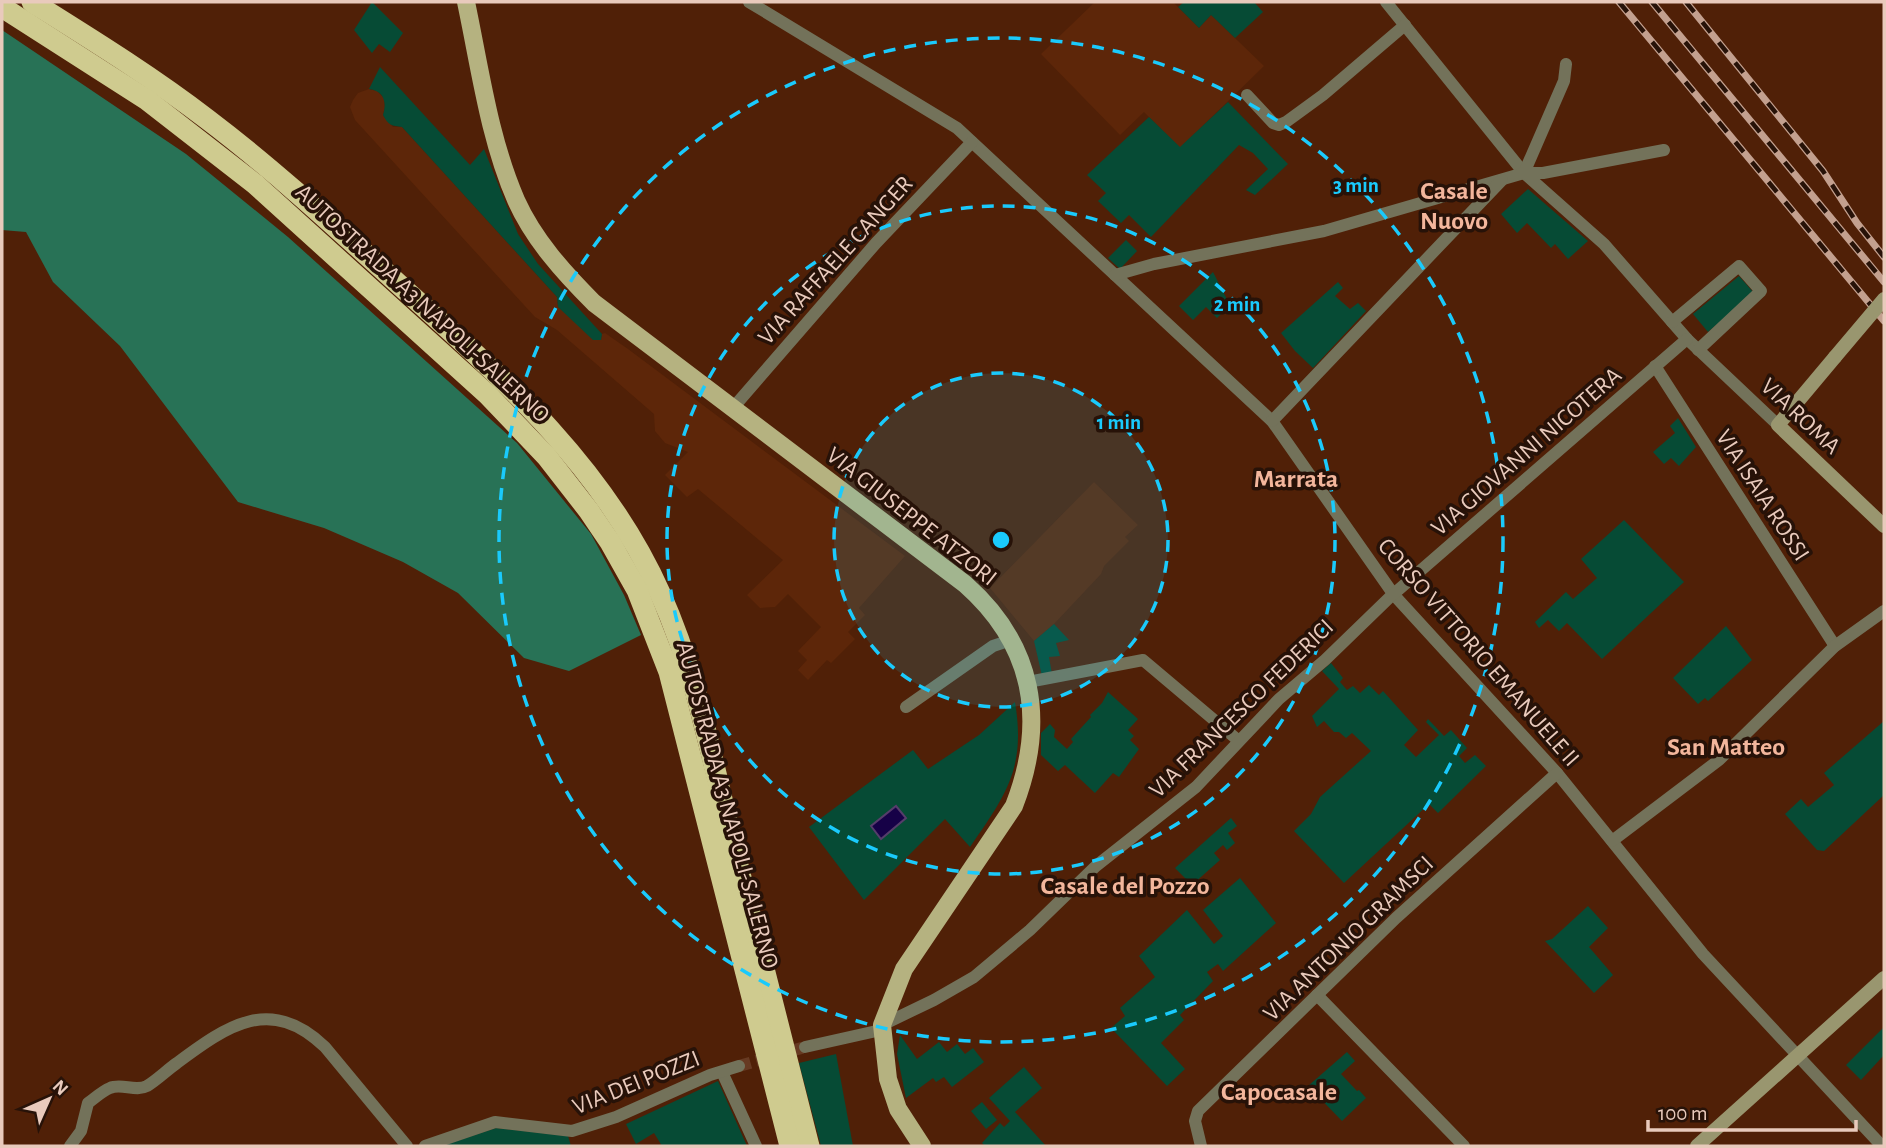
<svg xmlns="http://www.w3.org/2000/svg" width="1886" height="1148" font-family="'Alegreya Sans',sans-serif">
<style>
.built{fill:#5d2609}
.green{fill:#064b35}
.forest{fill:#287256}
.water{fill:#160147;stroke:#553d6a;stroke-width:2}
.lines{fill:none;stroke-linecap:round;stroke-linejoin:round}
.street-tunnel{stroke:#673a22;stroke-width:12;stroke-dasharray:12 6;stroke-linecap:butt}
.street{stroke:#73725a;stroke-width:12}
.secondary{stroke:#99966f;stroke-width:14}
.primary{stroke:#b5b280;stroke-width:18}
.highway{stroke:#cfcb8f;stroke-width:21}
.rail-casing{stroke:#c3a08f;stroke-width:7}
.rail{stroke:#271208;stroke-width:4.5;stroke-dasharray:13;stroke-linecap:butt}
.secondary-bridge{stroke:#99966f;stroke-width:14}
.ring{fill:none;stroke:#1acafc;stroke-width:3.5;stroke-dasharray:12 9}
.labels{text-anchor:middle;stroke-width:7;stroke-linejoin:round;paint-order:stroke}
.street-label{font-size:24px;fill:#e9cabc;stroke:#271208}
.neighbourhood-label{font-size:26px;font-weight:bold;fill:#f3b69c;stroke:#271208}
.centre{fill:#1acafc;stroke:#271208;stroke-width:3.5}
.ring-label{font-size:21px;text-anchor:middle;font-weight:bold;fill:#1acafc;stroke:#271208;stroke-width:7;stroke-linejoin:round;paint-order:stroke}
</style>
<rect width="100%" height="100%" fill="#502007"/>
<g class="built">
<path d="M 1095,2 L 1173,2 L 1199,28 L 1211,15 L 1264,66 L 1180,148 L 1144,112 L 1120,135 L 1041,54 Z"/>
<path d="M 369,89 L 377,91 L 384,98 L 385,107 L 383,115 L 393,127 L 402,127 L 557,297 L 558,307 L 601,340 L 602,334 L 605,333 L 628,349 L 905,556 L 859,608 L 865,615 L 848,632 L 855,639 L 831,663 L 827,660 L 808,680 L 798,670 L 807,660 L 798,651 L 821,627 L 788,594 L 775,607 L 760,608 L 747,595 L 783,560 L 698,489 L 687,497 L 665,475 L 688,452 L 665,443 L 655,431 L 654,414 L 557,330 L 535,317 L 355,120 L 350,107 L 353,100 L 358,93 Z"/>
<path d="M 1094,482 L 1138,525 L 1125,537 L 1129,541 L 1104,566 L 1101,574 L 1054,624 L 1034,641 L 990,588 Z"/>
</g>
<g class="green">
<path d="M 372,2 L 403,33 L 390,52 L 379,44 L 372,53 L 354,30 Z"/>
<path d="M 1184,2 L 1254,2 L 1263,12 L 1235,38 L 1211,15 L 1199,28 L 1178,7 Z"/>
<path d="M 380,67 L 470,165 L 484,149 L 518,234 L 538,264 L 602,334 L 601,340 L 593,340 L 558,307 L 557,297 L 402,127 C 392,126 388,125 383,115 C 387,102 384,91 369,89 Z"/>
<path d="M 1228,102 L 1288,164 L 1255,195 L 1246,190 L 1268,169 L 1253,153 L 1239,145 L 1151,237 L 1129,215 L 1121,223 L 1098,201 L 1106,193 L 1087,175 L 1149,117 L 1180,147 Z"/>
<path d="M 1528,189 L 1588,241 L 1568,259 L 1555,244 L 1551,248 L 1527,223 L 1517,233 L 1501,214 Z"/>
<path d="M 1126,240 L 1137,251 L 1120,269 L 1108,258 Z"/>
<path d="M 1213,272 L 1230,305 L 1217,318 L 1206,307 L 1193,320 L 1179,306 Z"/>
<path d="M 1739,276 L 1754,293 L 1708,332 L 1693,314 Z"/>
<path d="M 1338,282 L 1343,288 L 1335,296 L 1350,309 L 1358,303 L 1366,311 L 1313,368 L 1295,351 L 1281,333 Z"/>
<path d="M 1678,418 L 1696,447 L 1679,466 L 1671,458 L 1664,464 L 1653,452 L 1675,433 L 1670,426 Z"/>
<path d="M 1624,520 L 1684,582 L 1602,659 L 1567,623 L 1559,631 L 1548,620 L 1539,628 L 1535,622 L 1566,592 L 1573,599 L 1597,578 L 1581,559 Z"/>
<path d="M 1054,624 L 1069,640 L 1056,643 L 1060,656 L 1049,657 L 1052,674 L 1042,676 L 1034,641 Z"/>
<path d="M 1726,626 L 1752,660 L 1708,701 L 1705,698 L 1698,704 L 1673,678 Z"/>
<path d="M 1331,663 L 1343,678 L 1340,682 L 1347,690 L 1353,686 L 1360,693 L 1369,685 L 1379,695 L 1383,691 L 1418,730 L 1404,745 L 1416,757 L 1439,735 L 1426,722 L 1428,719 L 1444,736 L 1451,730 L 1467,748 L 1459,756 L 1465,763 L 1475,755 L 1486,766 L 1438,813 L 1429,804 L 1344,883 L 1294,831 L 1311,814 L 1320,797 L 1371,751 L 1352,733 L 1346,738 L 1339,732 L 1334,732 L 1324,721 L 1317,727 L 1312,716 L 1339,689 L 1322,671 Z"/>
<path d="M 1108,692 L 1138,719 L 1128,730 L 1134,736 L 1130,740 L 1139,749 L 1119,777 L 1113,773 L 1095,793 L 1065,765 L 1058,771 L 1041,755 L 1041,733 L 1050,724 L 1055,730 L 1054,737 L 1067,749 L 1073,742 L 1071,739 L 1091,717 L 1090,715 L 1102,703 Z"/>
<path d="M 1015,702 C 1026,768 1006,795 970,847 L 945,819 L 864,900 L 809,827 L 913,750 L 928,769 L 979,735 Z"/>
<path d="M 1884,721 L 1884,795 L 1824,851 L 1817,850 L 1785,814 L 1801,799 L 1808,807 L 1834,785 L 1824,773 Z"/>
<path d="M 1231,818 L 1237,826 L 1228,833 L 1235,843 L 1227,850 L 1223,845 L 1214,853 L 1220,860 L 1183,893 L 1178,887 L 1186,879 L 1175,868 Z"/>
<path d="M 1240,878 L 1276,923 L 1223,971 L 1218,964 L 1207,972 L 1213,981 L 1180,1015 L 1184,1020 L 1161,1043 L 1185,1069 L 1167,1086 L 1111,1028 L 1125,1016 L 1120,1008 L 1155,977 L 1139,956 L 1187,910 L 1214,944 L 1223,936 L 1203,910 Z"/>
<path d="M 1588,906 L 1608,928 L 1589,947 L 1613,975 L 1594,993 L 1545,941 L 1552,939 Z"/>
<path d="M 1884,1027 L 1884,1055 L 1861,1080 L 1846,1065 Z"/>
<path d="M 900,1035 L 917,1059 L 939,1042 L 947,1052 L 957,1044 L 965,1054 L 973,1048 L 984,1062 L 952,1087 L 944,1077 L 936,1082 L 933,1078 L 906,1098 L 897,1054 Z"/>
<path d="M 1347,1052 L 1355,1061 L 1341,1074 L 1357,1091 L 1359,1090 L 1366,1098 L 1342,1121 L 1308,1086 Z"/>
<path d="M 836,1054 L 853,1146 L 821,1146 L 799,1063 Z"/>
<path d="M 1024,1067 L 1042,1088 L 1015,1112 L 1046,1146 L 985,1146 L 982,1143 L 1000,1123 L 1004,1127 L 1010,1121 L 989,1098 Z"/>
<path d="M 718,1081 L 747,1146 L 662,1146 L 654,1133 L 636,1144 L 626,1124 Z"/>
<path d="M 982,1102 L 997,1120 L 986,1129 L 971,1111 Z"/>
<path d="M 496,1128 L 568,1136 L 571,1146 L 441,1146 Z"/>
</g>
<path class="forest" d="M 2,30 L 186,154 L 288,237 L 517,443 L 591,534 L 624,595 L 641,635 L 569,671 L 524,658 L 458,593 L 403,562 L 324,528 L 238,502 L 120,346 L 53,282 L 26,232 L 2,230 Z"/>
<path class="water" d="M 896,806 L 906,818 L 881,839 L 871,826 Z"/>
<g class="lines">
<path class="street-tunnel" d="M 739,1066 L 805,1047"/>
<g class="street">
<path d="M 749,2 L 957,128 L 1272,421 L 1394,595 L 1557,773 L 1703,954 L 1882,1146"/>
<path d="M 1386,2 L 1524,173 L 1604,244 L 1687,339 L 1778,425"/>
<path d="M 1247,95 L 1273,123 L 1279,125 L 1286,122 L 1323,95 L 1405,25"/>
<path d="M 1524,173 L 1564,81 L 1566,64"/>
<path d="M 1115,275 L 1154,264 L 1324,231 L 1524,173 L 1543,173 L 1664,150"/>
<path d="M 1672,322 L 1739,266 L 1761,291 L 1698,350"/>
<path d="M 1655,366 L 1835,646"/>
<path d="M 732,409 L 876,243 L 972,142"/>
<path d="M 1272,421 L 1502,180"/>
<path d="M 1028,682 L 1143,660 L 1239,741"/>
<path d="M 906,707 L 993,646 L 1011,640"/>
<path d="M 1612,841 L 1719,760 L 1835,646 L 1884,611"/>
<path d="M 1317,995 L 1464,1146"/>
<path d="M 882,1025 L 934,1000 L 974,977 L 1030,930 L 1096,866 L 1196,787 L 1279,699 L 1325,660 L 1389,598 L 1687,339"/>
<path d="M 805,1047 L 881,1030"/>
<path d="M 722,1072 L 756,1146"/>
<path d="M 70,1146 L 81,1131 L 88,1103 C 94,1099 102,1091 110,1088 C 121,1083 136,1092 147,1086 C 157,1080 167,1070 177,1063 C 228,1025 271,995 325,1047 L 407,1146"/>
<path d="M 425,1146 L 495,1122 L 572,1131 L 616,1117 L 710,1075 L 739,1066"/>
<path d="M 1201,1146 L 1195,1121 L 1198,1111 L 1396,918 L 1557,773"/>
</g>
<g class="secondary">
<path d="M 1835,357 L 1778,425 L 1884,526"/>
<path d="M 1697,1146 L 1884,978"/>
</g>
<path class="primary" d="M 466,2 C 480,68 489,138 516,200 C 534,240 564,273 594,303 L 965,584 C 1034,645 1047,721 1014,806 L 904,969 L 882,1025 L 888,1079 L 898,1109 L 922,1146"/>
<g class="highway">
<path d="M 32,2 C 91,39 151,76 207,119 C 277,172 340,231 405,290 C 504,379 605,469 660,593 C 694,668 710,749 729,829 C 755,935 782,1041 809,1146"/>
<path d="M 2,7 L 147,100 L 255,184 L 488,395 L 547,457 L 589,511 L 610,542 L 637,590 L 669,672 L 790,1146"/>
</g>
<defs>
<g id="rail">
<path d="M 1619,2 L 1884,321"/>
<path d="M 1652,2 L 1884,282"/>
<path d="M 1686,2 L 1823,171 L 1857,223 L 1884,257"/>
</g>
</defs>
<use href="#rail" class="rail-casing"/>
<use href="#rail" class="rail"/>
<path class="secondary-bridge" d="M 1835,357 L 1884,299"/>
</g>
<circle cx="1001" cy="540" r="167" fill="#1acafc" fill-opacity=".12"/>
<g class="ring">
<circle cx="1001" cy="540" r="167"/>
<circle cx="1001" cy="540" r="334"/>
<circle cx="1001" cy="540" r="502"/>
</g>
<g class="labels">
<g class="street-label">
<text transform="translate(835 260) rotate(-48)" y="8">VIA RAFFAELE CANGER</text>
<text transform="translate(423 303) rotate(43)" y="8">AUTOSTRADA A3 NAPOLI-SALERNO</text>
<text transform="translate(1801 416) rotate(43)" y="8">VIA ROMA</text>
<text transform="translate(1526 451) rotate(-41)" y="8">VIA GIOVANNI NICOTERA</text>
<text transform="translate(1763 495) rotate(57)" y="8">VIA ISAIA ROSSI</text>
<text transform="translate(912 516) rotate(38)" y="8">VIA GIUSEPPE ATZORI</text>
<text transform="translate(1479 652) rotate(49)" y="8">CORSO VITTORIO EMANUELE II</text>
<text transform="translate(1241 708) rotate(-44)" y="8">VIA FRANCESCO FEDERICI</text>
<text transform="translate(728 805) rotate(75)" y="8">AUTOSTRADA A3 NAPOLI-SALERNO</text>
<text transform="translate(1348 938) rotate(-44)" y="8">VIA ANTONIO GRAMSCI</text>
<text transform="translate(636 1082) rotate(-22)" y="8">VIA DEI POZZI</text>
</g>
<g class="neighbourhood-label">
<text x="1454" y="199">Casale<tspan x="1454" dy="30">Nuovo</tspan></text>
<text x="1296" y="487">Marrata</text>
<text x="1726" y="755">San Matteo</text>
<text x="1125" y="894">Casale del Pozzo</text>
<text x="1279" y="1100">Capocasale</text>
</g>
</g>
<circle cx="1001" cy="540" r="10" class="centre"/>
<g class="ring-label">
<text x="1356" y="192">3 min</text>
<text x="1237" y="311">2 min</text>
<text x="1119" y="429">1 min</text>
</g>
<rect width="1886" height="1148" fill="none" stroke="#e9cabc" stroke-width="7"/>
<g transform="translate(49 1099) rotate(45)" stroke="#271208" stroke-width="5" paint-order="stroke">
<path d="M0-5L12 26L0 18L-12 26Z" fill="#e9cabc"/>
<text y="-10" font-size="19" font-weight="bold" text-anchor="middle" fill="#e9cabc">N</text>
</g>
<path d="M1648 1120v10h208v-10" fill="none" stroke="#e9cabc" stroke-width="3.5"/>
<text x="1658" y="1120" font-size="21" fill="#e9cabc" stroke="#271208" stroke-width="5" paint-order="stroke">100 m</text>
</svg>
